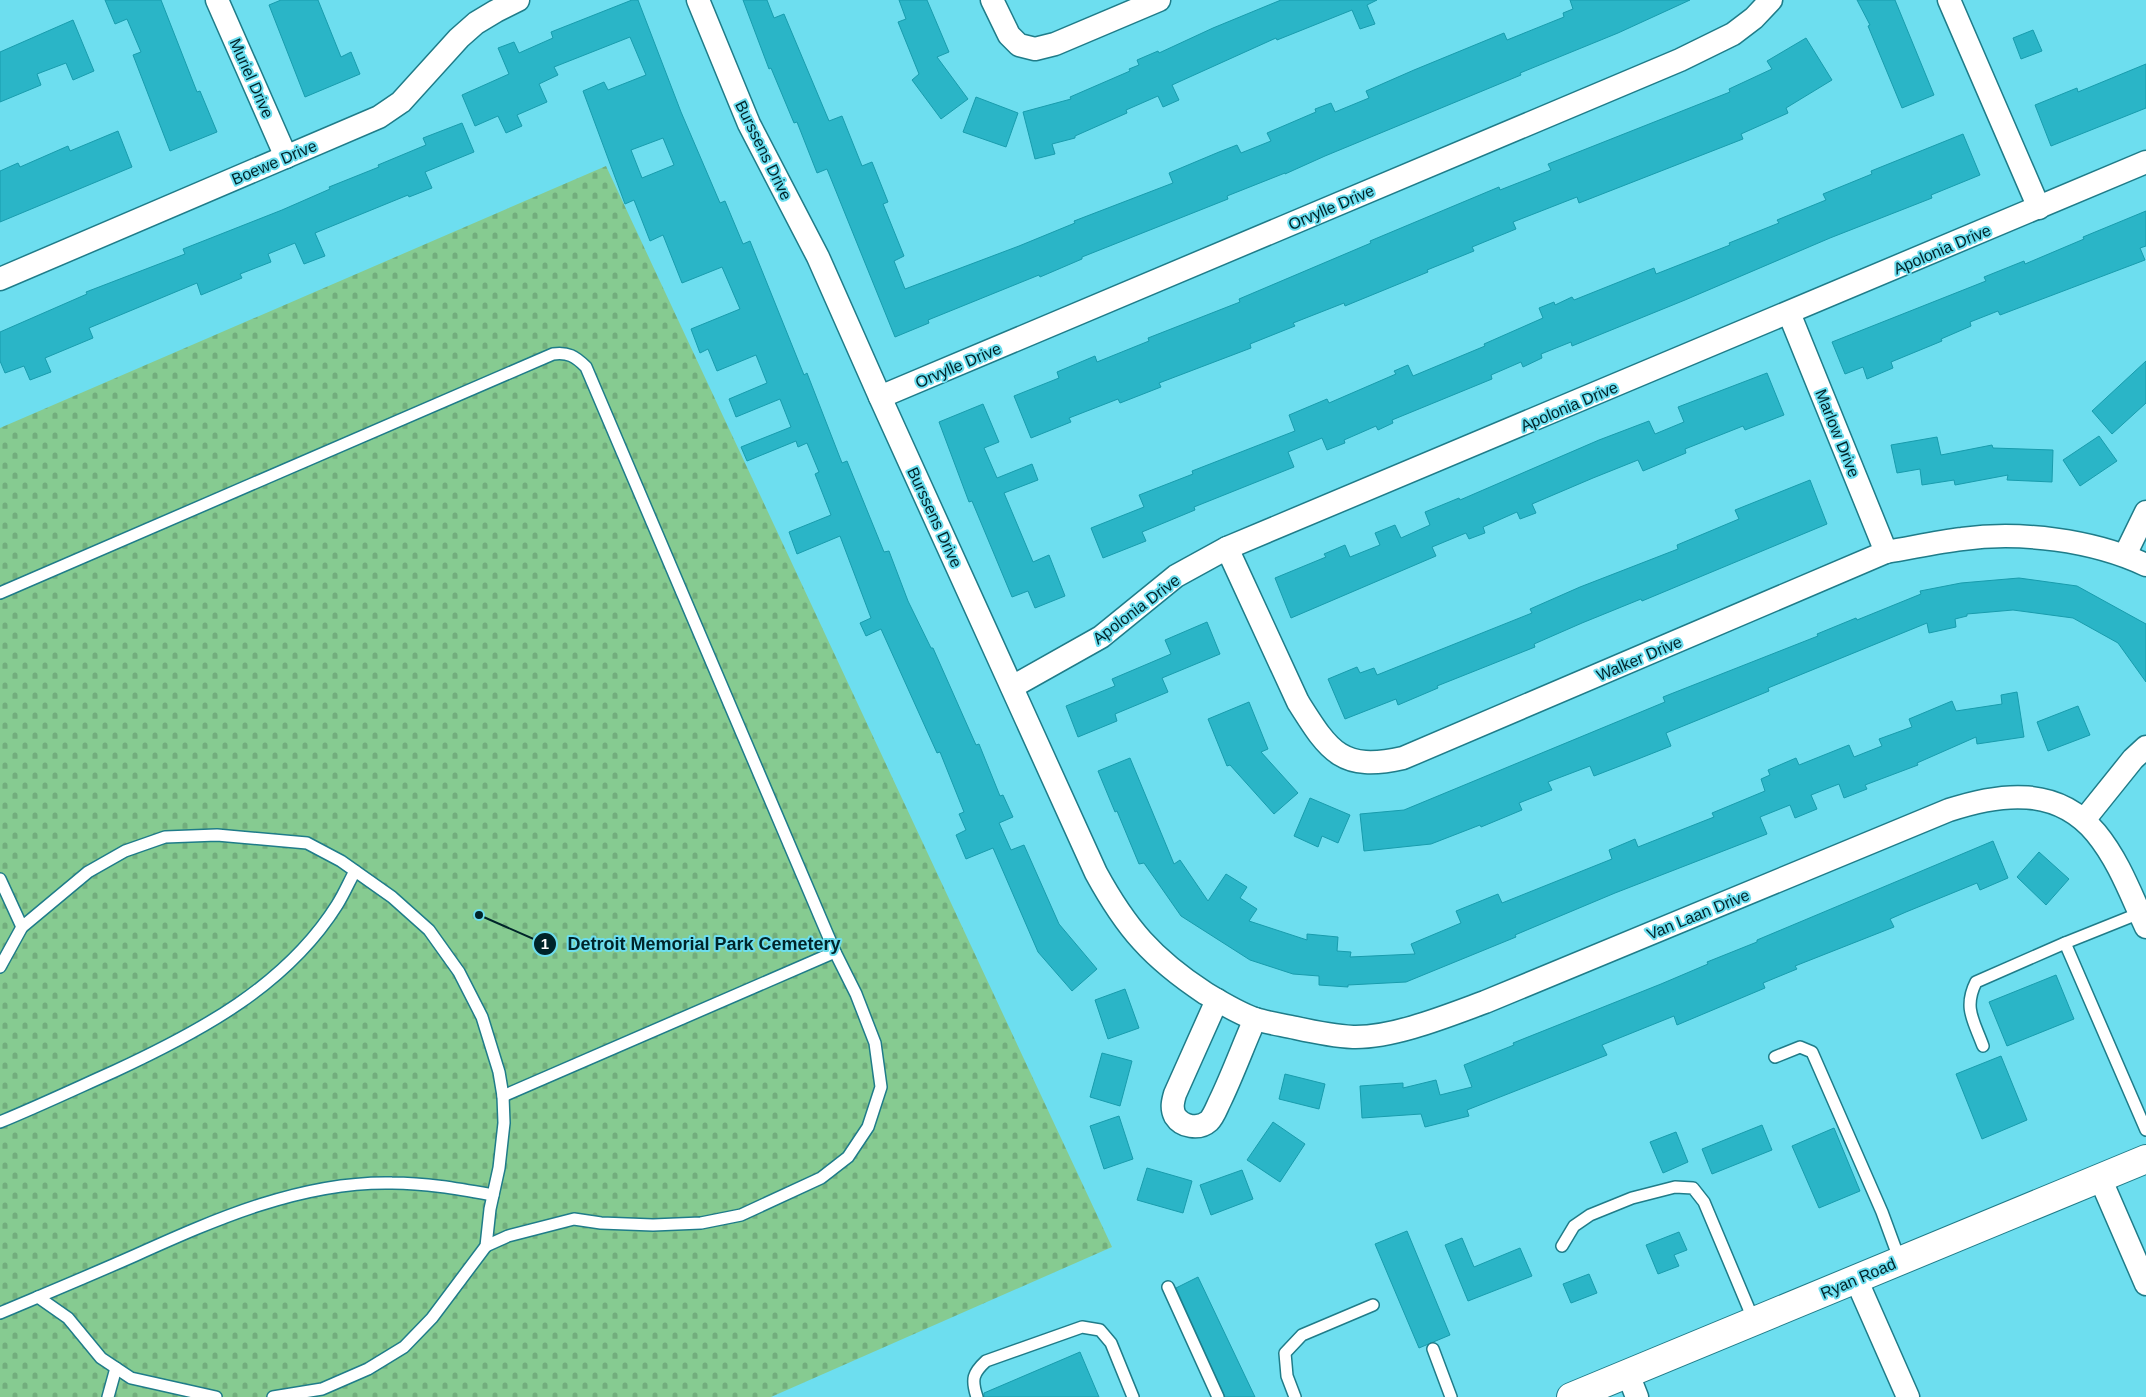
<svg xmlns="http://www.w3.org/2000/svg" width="2146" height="1397" font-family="Arial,sans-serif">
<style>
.cemetery{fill:url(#cemetery-stones)}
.building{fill:#2ab5c7;stroke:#189cad;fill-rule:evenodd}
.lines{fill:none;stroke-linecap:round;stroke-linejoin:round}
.lane-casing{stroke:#1f7c89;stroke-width:14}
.street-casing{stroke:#1f7c89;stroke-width:25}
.secondary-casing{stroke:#1f7c89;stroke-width:30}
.lane{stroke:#fff;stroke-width:11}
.street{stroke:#fff;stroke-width:22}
.secondary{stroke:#fff;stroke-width:28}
.labels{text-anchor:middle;stroke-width:4;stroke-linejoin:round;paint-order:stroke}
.street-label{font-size:16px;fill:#002429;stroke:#6ddeef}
.leader{fill:none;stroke:#002429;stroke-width:2}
.callout-dot{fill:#002429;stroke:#6ddeef;stroke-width:2}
.mark-label{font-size:15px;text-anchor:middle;font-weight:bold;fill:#fff}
.callout-label{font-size:18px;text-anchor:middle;font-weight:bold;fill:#002429;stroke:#6ddeef;stroke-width:4;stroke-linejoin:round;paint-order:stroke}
</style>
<defs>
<pattern id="cemetery-stones" width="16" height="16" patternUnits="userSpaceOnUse" patternTransform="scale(1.25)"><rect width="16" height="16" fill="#86cb91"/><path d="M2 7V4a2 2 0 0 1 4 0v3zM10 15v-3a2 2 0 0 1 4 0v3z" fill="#72ae7d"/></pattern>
</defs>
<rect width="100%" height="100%" fill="#6ddeef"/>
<path class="cemetery" d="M 606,166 L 1112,1247 L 771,1397 L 0,1397 L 0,428 Z"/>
<g class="building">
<path d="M 105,0 L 161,0 L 197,92 L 200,91 L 217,132 L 170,151 L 133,55 L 141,52 L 127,19 L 115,24 Z"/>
<path d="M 281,0 L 318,0 L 341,57 L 351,52 L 360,74 L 305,97 L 269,5 Z"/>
<path d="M 632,0 L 638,0 L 681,112 L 720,203 L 725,201 L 743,244 L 750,241 L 804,375 L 807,373 L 842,463 L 847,461 L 884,552 L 889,551 L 908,601 L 931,648 L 933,648 L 976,745 L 979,744 L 1000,796 L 1003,795 L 1013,817 L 999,823 L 1011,850 L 1024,845 L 1059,924 L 1097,969 L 1072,991 L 1038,952 L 993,848 L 966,859 L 956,835 L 966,830 L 959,814 L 964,812 L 940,752 L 937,753 L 881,629 L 866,636 L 860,623 L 871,618 L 840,536 L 797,554 L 789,532 L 831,515 L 815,474 L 819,472 L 807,443 L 798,447 L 796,441 L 747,461 L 741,447 L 791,427 L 780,399 L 736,417 L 729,399 L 767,383 L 756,355 L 717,371 L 708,349 L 700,353 L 691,329 L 740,309 L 722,267 L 682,283 L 663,235 L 650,241 L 634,200 L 625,204 L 583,91 L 604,82 L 608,90 L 646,75 L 630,37 L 554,67 L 558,75 L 539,84 L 547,102 L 517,115 L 522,126 L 506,133 L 498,116 L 475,126 L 462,95 L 509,74 L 498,48 L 514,42 L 519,53 L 553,38 L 551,32 ZM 663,138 L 674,165 L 642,178 L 631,150 Z"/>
<path d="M 743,0 L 767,0 L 774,18 L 784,14 L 829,121 L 842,116 L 862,166 L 872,162 L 888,202 L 883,204 L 904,256 L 894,261 L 905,289 L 1019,246 L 1075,223 L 1074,221 L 1173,183 L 1169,173 L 1219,152 L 1237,145 L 1241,153 L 1271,141 L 1267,133 L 1316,112 L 1315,109 L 1331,103 L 1335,112 L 1369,98 L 1366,91 L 1414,70 L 1504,33 L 1507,40 L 1564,17 L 1563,13 L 1573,9 L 1570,0 L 1690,0 L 1618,33 L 1520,73 L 1521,75 L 1325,156 L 1285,174 L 1285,173 L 1227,196 L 1228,199 L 1082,257 L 1082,259 L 1040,277 L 1039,275 L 928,320 L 929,323 L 895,337 L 827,169 L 817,173 L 797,122 L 794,123 L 771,68 L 769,69 Z"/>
<path d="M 899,0 L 927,0 L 949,52 L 937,57 L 968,99 L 941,119 L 912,80 L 919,74 L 898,22 L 906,19 Z"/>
<path d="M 1281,0 L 1377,0 L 1367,5 L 1375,24 L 1360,29 L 1352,10 L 1277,40 L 1276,38 L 1172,85 L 1179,100 L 1163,107 L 1158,96 L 1126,110 L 1127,113 L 1075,136 L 1075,138 L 1052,144 L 1055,154 L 1035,159 L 1023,112 L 1071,99 L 1070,97 L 1130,71 L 1129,69 L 1139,65 L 1137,60 L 1158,51 L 1159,53 L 1213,28 Z"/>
<path d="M 1857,0 L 1895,0 L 1934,95 L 1902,108 L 1868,26 L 1870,25 Z"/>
<path d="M 73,20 L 94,71 L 73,80 L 66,63 L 37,74 L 41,85 L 0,102 L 0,52 Z"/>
<path d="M 2033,30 L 2042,51 L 2021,59 L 2013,38 Z"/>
<path d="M 1806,38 L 1832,80 L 1786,108 L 1788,113 L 1741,134 L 1743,139 L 1579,203 L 1577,197 L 1513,222 L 1516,229 L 1472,247 L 1474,251 L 1427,270 L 1428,272 L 1345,306 L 1344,303 L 1293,323 L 1295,326 L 1250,344 L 1251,348 L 1159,383 L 1161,387 L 1120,403 L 1118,399 L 1069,418 L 1071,422 L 1031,438 L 1014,396 L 1059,378 L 1057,372 L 1095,356 L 1097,362 L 1149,341 L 1148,338 L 1240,302 L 1239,299 L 1371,243 L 1370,241 L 1499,187 L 1500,190 L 1551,170 L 1548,164 L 1730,92 L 1729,89 L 1772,69 L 1767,61 Z"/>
<path d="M 2146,64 L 2146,108 L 2051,146 L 2035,105 L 2077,88 L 2078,92 Z"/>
<path d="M 976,97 L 1018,113 L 1006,147 L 963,132 Z"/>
<path d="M 462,123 L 474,152 L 425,172 L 432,188 L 409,197 L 408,195 L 315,233 L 325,256 L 304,264 L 295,243 L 268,254 L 271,262 L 240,274 L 242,278 L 201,295 L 197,283 L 89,328 L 93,338 L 45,358 L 51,372 L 30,380 L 24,366 L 5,373 L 0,361 L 0,332 L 87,294 L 86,292 L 185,254 L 183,249 L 282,210 L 330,189 L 329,187 L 379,167 L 378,165 L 426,145 L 423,138 Z"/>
<path d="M 118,131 L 132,167 L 0,222 L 0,171 L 18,163 L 20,167 L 68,146 L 70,151 Z"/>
<path d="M 1963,134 L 1980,175 L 1931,195 L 1932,198 L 1830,238 L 1685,300 L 1572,346 L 1571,342 L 1541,354 L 1542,358 L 1523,367 L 1521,362 L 1491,375 L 1492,379 L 1392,420 L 1393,423 L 1378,430 L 1376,426 L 1344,440 L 1345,443 L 1327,450 L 1322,438 L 1288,452 L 1294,467 L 1194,507 L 1195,510 L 1142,532 L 1146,541 L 1103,558 L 1091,528 L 1144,507 L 1139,495 L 1193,474 L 1192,471 L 1295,431 L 1289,415 L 1327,399 L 1329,403 L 1396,374 L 1394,371 L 1408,365 L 1413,376 L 1485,346 L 1484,344 L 1543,318 L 1539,308 L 1554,302 L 1555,305 L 1572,297 L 1574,300 L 1654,268 L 1656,274 L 1730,245 L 1729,243 L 1779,223 L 1777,220 L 1826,200 L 1823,194 L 1872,174 L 1871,171 Z"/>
<path d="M 2146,211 L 2146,246 L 2140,248 L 2145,260 L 2000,315 L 1998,311 L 1970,322 L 1971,326 L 1941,339 L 1942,341 L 1891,362 L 1893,368 L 1867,379 L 1863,367 L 1845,374 L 1832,342 L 1986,281 L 1984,277 L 2024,261 L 2025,264 L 2084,239 L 2083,237 Z"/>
<path d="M 2146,361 L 2146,403 L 2112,434 L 2092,411 Z"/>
<path d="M 1767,373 L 1784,415 L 1745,430 L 1743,426 L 1685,449 L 1686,453 L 1643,471 L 1638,460 L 1593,478 L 1532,504 L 1536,513 L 1520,519 L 1517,512 L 1483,527 L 1485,533 L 1469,539 L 1466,533 L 1432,547 L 1436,556 L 1291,618 L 1275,578 L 1326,557 L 1324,554 L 1345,545 L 1350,557 L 1380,545 L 1375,533 L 1395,525 L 1401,538 L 1430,525 L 1425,512 L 1459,498 L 1460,500 L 1599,440 L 1649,421 L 1655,434 L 1684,422 L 1678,407 Z"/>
<path d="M 983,404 L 999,442 L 984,448 L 997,478 L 1032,464 L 1038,480 L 1004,493 L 1033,562 L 1049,555 L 1065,596 L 1035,608 L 1028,591 L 1012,597 L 972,501 L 969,502 L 939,422 Z"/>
<path d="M 2099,436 L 2117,461 L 2080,486 L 2063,460 Z"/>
<path d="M 1937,437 L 1941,455 L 1992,445 L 1993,448 L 2053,450 L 2052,482 L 2007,480 L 2008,475 L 1955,485 L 1954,480 L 1922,485 L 1920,469 L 1897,473 L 1891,445 Z"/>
<path d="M 1810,480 L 1827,524 L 1642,601 L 1641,599 L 1582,623 L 1534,644 L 1535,647 L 1437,686 L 1438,688 L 1398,705 L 1396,699 L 1345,719 L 1328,679 L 1357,667 L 1360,673 L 1374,668 L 1377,675 L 1532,613 L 1530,609 L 1580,587 L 1678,549 L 1677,545 L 1739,519 L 1735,510 Z"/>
<path d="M 2019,578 L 2077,586 L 2146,624 L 2146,682 L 2118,643 L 2073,618 L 2013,610 L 1967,614 L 1967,616 L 1955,619 L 1956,627 L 1929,633 L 1927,623 L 1768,688 L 1769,691 L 1666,733 L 1671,746 L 1633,761 L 1594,776 L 1590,766 L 1548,782 L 1552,790 L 1519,803 L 1522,810 L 1481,827 L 1480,825 L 1431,844 L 1364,851 L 1360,814 L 1404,810 L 1665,702 L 1663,697 L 1818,636 L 1817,634 L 1856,618 L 1857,620 L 1921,594 L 1920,591 L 1961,583 Z"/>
<path d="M 1207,622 L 1220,654 L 1162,678 L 1168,692 L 1115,714 L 1117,721 L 1078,737 L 1066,706 L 1115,686 L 1112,679 L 1171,654 L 1165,640 Z"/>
<path d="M 2017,692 L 2024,737 L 1977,744 L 1976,737 L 1917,763 L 1918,765 L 1865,785 L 1867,789 L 1844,798 L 1839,784 L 1811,795 L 1817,809 L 1795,818 L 1790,805 L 1760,817 L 1767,834 L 1615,893 L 1515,935 L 1516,937 L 1406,982 L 1348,985 L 1348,987 L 1319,985 L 1319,976 L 1293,974 L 1250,960 L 1181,916 L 1144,863 L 1139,864 L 1117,811 L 1115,812 L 1098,771 L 1130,758 L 1174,864 L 1180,860 L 1208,901 L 1226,874 L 1247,887 L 1240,898 L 1257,909 L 1249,921 L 1307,940 L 1307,934 L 1338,937 L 1337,951 L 1351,952 L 1350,957 L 1415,954 L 1411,944 L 1461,923 L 1456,911 L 1498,894 L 1502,903 L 1612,859 L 1609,850 L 1635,839 L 1638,847 L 1714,817 L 1712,813 L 1765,791 L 1761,779 L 1770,775 L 1768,770 L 1796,758 L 1799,765 L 1849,745 L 1854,757 L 1882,746 L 1879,739 L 1912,727 L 1909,719 L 1952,701 L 1956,711 L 2002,704 L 2001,695 Z"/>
<path d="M 1249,702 L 1268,749 L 1261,752 L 1298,793 L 1274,814 L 1230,765 L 1227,766 L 1208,719 Z"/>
<path d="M 2078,706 L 2090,735 L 2048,751 L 2037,722 Z"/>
<path d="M 1310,798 L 1350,815 L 1338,843 L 1322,836 L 1318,847 L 1294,836 Z"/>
<path d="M 1993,841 L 2008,878 L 1980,890 L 1977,883 L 1906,912 L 1890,919 L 1894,927 L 1795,966 L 1797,969 L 1763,983 L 1765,988 L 1677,1025 L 1674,1016 L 1602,1045 L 1607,1055 L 1467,1110 L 1469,1116 L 1425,1127 L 1421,1114 L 1362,1118 L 1360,1086 L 1403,1083 L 1403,1088 L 1436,1080 L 1440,1095 L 1472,1087 L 1464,1065 L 1514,1045 L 1513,1043 L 1661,984 L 1708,964 L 1707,962 L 1757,942 L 1757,940 Z"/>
<path d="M 2039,852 L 2069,879 L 2046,905 L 2017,877 Z"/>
<path d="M 2056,975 L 2074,1019 L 2007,1046 L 1989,1002 Z"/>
<path d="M 1125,989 L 1139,1028 L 1108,1039 L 1095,1000 Z"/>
<path d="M 1102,1053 L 1132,1061 L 1120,1106 L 1090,1097 Z"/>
<path d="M 2001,1056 L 2027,1120 L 1982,1139 L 1956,1074 Z"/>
<path d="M 1285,1074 L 1325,1084 L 1319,1109 L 1279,1099 Z"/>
<path d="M 1119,1116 L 1133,1159 L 1104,1169 L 1090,1126 Z"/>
<path d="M 1273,1122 L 1305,1144 L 1280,1182 L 1247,1160 Z"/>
<path d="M 1762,1125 L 1772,1150 L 1712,1174 L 1702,1149 Z"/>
<path d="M 1834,1128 L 1860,1191 L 1819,1208 L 1792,1146 Z"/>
<path d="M 1676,1132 L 1688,1162 L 1663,1173 L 1650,1142 Z"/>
<path d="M 1147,1168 L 1192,1181 L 1183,1213 L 1137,1200 Z"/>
<path d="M 1242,1170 L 1253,1199 L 1211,1215 L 1200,1185 Z"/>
<path d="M 1407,1231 L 1450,1335 L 1419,1348 L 1375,1244 Z"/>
<path d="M 1679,1232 L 1687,1250 L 1674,1255 L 1679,1266 L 1658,1274 L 1646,1245 Z"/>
<path d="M 1462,1238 L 1474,1267 L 1520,1248 L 1532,1276 L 1468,1301 L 1445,1245 Z"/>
<path d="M 1589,1274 L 1597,1293 L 1571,1303 L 1563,1284 Z"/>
<path d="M 1198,1277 L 1255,1397 L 1225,1397 L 1176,1288 Z"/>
<path d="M 1080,1352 L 1099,1397 L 984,1397 L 984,1393 Z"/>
</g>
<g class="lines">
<defs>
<g id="lane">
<path d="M 0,593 L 553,354 C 568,352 575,356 586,367 L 835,952 L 856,994 L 875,1043 L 881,1087 L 868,1127 L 848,1157 L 821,1178 L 741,1215 L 701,1223 L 653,1225 L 601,1223 L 574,1219 L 508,1236 L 486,1246"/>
<path d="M 0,879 L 22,927"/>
<path d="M 2065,943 L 2140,913"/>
<path d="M 0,967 L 22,927 L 88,872 L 125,851 L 165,837 L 217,835 L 307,843 L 341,861 L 392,897 L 429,930 L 459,972 L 482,1017 L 499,1072 L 503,1096 L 504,1123 L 499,1168 L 490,1209 L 486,1246 L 432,1318 L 404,1347 L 368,1369 L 322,1389 L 273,1397"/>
<path d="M 1983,1046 C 1974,1021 1963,1008 1976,982 L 2065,943 L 2146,1130"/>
<path d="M 1775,1057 L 1800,1047 L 1812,1052 L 1882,1212 L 1900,1261"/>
<path d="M 503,1096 L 835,952"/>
<path d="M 0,1122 C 39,1106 77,1088 115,1071 C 199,1032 286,986 337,905 C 344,894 349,882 355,871"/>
<path d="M 1562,1246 L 1574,1226 L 1590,1215 L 1632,1198 L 1675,1187 L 1693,1188 L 1704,1202 L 1754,1321"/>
<path d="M 1168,1287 L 1218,1397"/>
<path d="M 38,1297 L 68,1318 L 101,1358 L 131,1378 L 216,1397"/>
<path d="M 0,1313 C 45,1294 91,1275 136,1255 C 216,1219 302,1181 392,1183 C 426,1183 459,1189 493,1195"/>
<path d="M 1433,1349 L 1451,1397"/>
<path d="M 108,1397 L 116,1368"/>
<path d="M 977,1397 C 971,1379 973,1373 986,1361 L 1082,1327 L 1100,1330 L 1111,1343 L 1133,1397"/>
<path d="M 1295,1397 L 1287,1376 L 1285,1353 L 1302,1335 L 1373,1305"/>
</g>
<g id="street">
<path d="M 217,0 L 286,157"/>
<path d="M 698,0 L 749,124 L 818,257 L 880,397 L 1096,873 C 1126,928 1152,958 1205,993 C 1220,1002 1238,1013 1255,1019 C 1268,1023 1283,1025 1296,1028 C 1314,1032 1334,1036 1353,1037 C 1393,1038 1447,1016 1485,1002 L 1949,810 C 2001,793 2057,786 2096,833 C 2119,861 2131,895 2146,927"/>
<path d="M 992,0 L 1009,35 L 1019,45 L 1035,49 L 1055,44 L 1159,0"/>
<path d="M 1949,0 L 2039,208"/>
<path d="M 0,279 L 379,117 L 401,102 L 459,38 L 476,23 L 496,11 L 518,0"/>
<path d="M 1789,313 L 1886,552"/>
<path d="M 880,397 L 1680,60 L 1733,34 L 1754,18 L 1771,0"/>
<path d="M 1227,548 L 1298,702 C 1329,751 1341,772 1403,758 L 1886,552 C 1911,548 1936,542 1962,539 C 2020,531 2093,540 2146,565"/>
<path d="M 2125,555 L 2146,512"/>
<path d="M 1012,687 L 1101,637 L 1176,576 L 1227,548 L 2146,162"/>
<path d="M 2084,820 L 2133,759 L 2146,747"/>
<path d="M 1217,1000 L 1175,1094 C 1173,1101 1171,1108 1175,1116 C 1182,1127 1199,1130 1209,1121 C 1214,1116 1217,1107 1220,1101 C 1233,1074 1243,1046 1255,1019"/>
<path d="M 2100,1178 L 2146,1284"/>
<path d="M 1856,1279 L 1908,1397"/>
<path d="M 1628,1374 L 1637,1397"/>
</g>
<path id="secondary" d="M 1571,1397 L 2146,1159"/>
</defs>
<use href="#lane" class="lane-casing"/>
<use href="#street" class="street-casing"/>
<use href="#secondary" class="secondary-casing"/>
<use href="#lane" class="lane"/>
<use href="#street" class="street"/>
<use href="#secondary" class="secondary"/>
</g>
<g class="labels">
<g class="street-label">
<text transform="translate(252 78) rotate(66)" y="6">Muriel Drive</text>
<text transform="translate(764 150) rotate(64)" y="6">Burssens Drive</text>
<text transform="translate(274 162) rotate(-23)" y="6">Boewe Drive</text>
<text transform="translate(1331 207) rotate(-23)" y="6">Orvylle Drive</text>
<text transform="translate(1942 249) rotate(-23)" y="6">Apolonia Drive</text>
<text transform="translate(958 365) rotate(-23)" y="6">Orvylle Drive</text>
<text transform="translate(1569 406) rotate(-23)" y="6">Apolonia Drive</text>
<text transform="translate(1838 433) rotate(68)" y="6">Marlow Drive</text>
<text transform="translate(935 517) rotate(65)" y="6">Burssens Drive</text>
<text transform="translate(1136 609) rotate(-37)" y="6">Apolonia Drive</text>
<text transform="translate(1639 658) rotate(-23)" y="6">Walker Drive</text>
<text transform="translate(1698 914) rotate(-22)" y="6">Van Laan Drive</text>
<text transform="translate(1858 1278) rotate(-23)" y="6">Ryan Road</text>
</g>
</g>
<path class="leader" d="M479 915L545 944"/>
<g class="callout-dot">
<circle cx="479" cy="915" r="5"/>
<circle cx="545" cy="944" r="12"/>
</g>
<g class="mark-label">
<text x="545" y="949">1</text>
</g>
<g class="callout-label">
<text x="704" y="950">Detroit Memorial Park Cemetery</text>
</g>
</svg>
